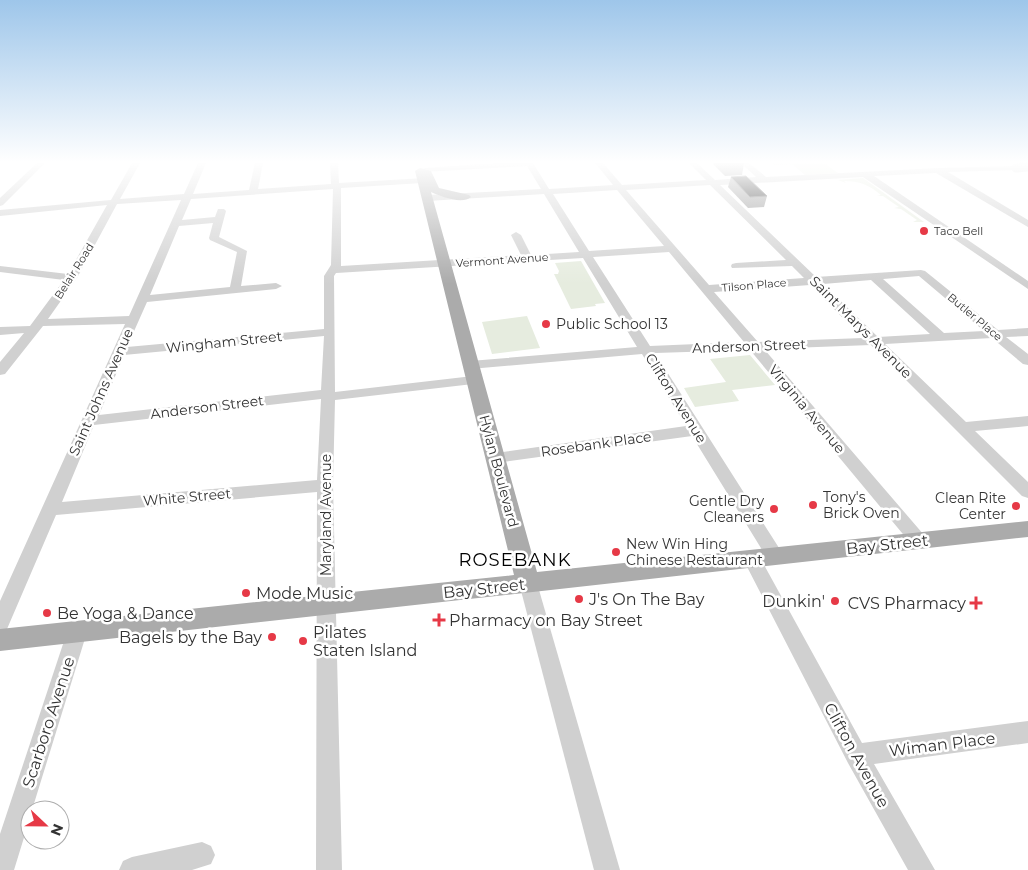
<svg xmlns="http://www.w3.org/2000/svg" width="1028" height="870" font-family="Montserrat,sans-serif">
<style>
.green{fill:#e6ecdf}
.lines{fill:none;stroke-linecap:round;stroke-linejoin:round}
.minor{fill:#d0d0d0;fill-rule:evenodd}
.major{fill:#ababab;fill-rule:evenodd}
.rail{stroke:#888;stroke-width:2;stroke-dasharray:3 2.5;stroke-linecap:butt}
.minor-bridge{stroke:#d0d0d0;stroke-width:9}
.wall{fill:#8c8c8c}
.building{fill:#1a1a1a;stroke:#5f5f5f}
.poi-dot{fill:#e63946;stroke:#fff;stroke-width:2}
.labels{text-anchor:middle;stroke-width:5;stroke-linejoin:round;paint-order:stroke}
.far-poi-label{font-size:11px;fill:#333;stroke:#fff;text-anchor:start}
.far-street-label{font-size:11px;fill:#333;stroke:#fff}
.poi-label{font-size:14px;fill:#333;stroke:#fff;text-anchor:start}
.street-label{font-size:14px;fill:#333;stroke:#fff}
.near-street-label{font-size:16px;fill:#333;stroke:#fff}
.near-poi-label{font-size:16px;fill:#333;stroke:#fff;text-anchor:start}
.near-neighbourhood-label{font-size:18px;letter-spacing:1px;fill:#000;stroke:#fff}
</style>
<rect width="100%" height="100%" fill="#fff"/>
<g class="green">
<path d="M 771,163 L 824,163 L 838,173 L 805,175 L 792,164 L 774,165 Z"/>
<path d="M 863,178 L 924,222 L 913,222 L 917,220 L 901,209 L 894,208 L 899,207 L 883,196 L 877,196 L 881,195 C 869,185 860,181 844,181 L 846,183 L 838,180 Z"/>
<path d="M 581,261 L 605,303 L 595,304 L 596,306 L 571,309 L 554,274 L 558,274 L 559,271 L 555,263 Z"/>
<path d="M 527,316 L 540,348 L 492,354 L 482,322 Z"/>
<path d="M 750,355 L 775,385 L 732,390 L 739,401 L 695,407 L 684,388 L 726,382 L 710,359 Z"/>
</g>
<g class="lines">
<g class="minor">
<path d="M 37,163 L 45,163 L 3,205 L 0,206 L 0,198 Z"/>
<path d="M 132,163 L 140,163 L 120,199 L 184,194 L 198,163 L 206,163 L 193,194 L 249,190 L 255,163 L 263,163 L 258,189 L 331,184 L 330,163 L 338,163 L 339,183 L 425,178 L 426,180 L 422,183 L 341,188 L 341,266 L 521,255 L 511,235 L 516,232 L 521,235 L 531,255 L 579,252 L 544,194 L 427,201 L 423,198 L 427,195 L 541,189 L 527,166 L 422,172 L 421,170 L 425,168 L 497,163 L 533,163 L 549,189 L 613,185 L 595,163 L 603,163 L 622,185 L 706,180 L 689,163 L 697,163 L 715,180 L 756,177 L 741,163 L 749,163 L 766,177 L 938,168 L 1019,166 L 1020,168 L 1016,170 L 948,172 L 1028,220 L 1028,227 L 936,173 L 874,176 L 1028,281 L 1028,289 L 863,177 L 720,185 L 816,277 L 921,270 L 925,271 L 998,330 L 1028,328 L 1028,336 L 1006,337 L 1028,354 L 1028,365 L 1023,364 L 992,338 L 885,344 L 966,422 L 1028,416 L 1028,426 L 975,431 L 1028,482 L 1028,498 L 1022,496 L 871,345 L 764,349 L 924,535 L 927,540 L 924,545 L 918,547 L 912,545 L 750,350 L 655,353 L 781,551 L 784,556 L 781,561 L 775,563 L 769,561 L 692,436 L 496,463 L 490,462 L 488,458 L 490,454 L 496,453 L 686,426 L 642,354 L 470,369 L 463,365 L 470,361 L 637,347 L 583,258 L 336,273 L 334,276 L 335,392 L 473,376 L 480,380 L 473,384 L 335,400 L 333,485 L 342,870 L 316,870 L 317,492 L 56,515 L 7,629 L 0,632 L 0,601 L 125,324 L 43,326 L 5,374 L 0,375 L 0,362 L 24,333 L 0,335 L 0,327 L 30,326 L 64,280 L 0,272 L 0,266 L 68,274 L 107,205 L 0,216 L 0,210 L 111,200 ZM 710,185 L 786,260 L 736,263 L 732,264 L 731,266 L 732,268 L 792,266 L 804,278 L 709,285 L 626,190 ZM 333,189 L 331,265 L 324,276 L 324,329 L 127,347 L 147,302 L 276,289 L 282,286 L 276,283 L 241,286 L 247,251 L 219,237 L 226,211 L 224,209 L 218,209 L 215,217 L 182,220 L 191,199 ZM 617,190 L 664,246 L 589,251 L 553,194 ZM 181,200 L 129,316 L 48,319 L 77,278 L 117,204 ZM 213,223 L 209,238 L 210,240 L 237,252 L 230,287 L 150,295 L 179,226 ZM 669,252 L 744,342 L 650,346 L 593,257 ZM 919,276 L 984,331 L 944,333 L 883,279 ZM 871,280 L 930,334 L 878,337 L 823,284 ZM 810,285 L 863,338 L 758,342 L 714,292 ZM 324,336 L 321,390 L 99,415 L 124,355 ZM 321,399 L 317,480 L 62,502 L 94,425 Z"/>
<path d="M 752,552 L 758,554 L 862,743 L 1028,721 L 1028,743 L 874,764 L 935,870 L 908,870 L 848,763 L 743,559 L 746,554 Z"/>
<path d="M 528,575 L 535,577 L 537,583 L 620,870 L 594,870 L 519,583 L 521,577 Z"/>
<path d="M 77,623 L 84,626 L 87,632 L 32,810 L 30,810 L 30,818 L 14,870 L 0,870 L 0,834 L 67,632 L 70,626 Z"/>
<path d="M 202,842 L 211,846 L 215,855 L 211,864 L 192,870 L 119,870 L 123,861 L 132,857 Z"/>
</g>
<path class="major" d="M 420,168 L 431,171 L 439,188 L 469,195 L 471,197 C 462,205 440,196 431,192 L 537,572 L 1028,521 L 1028,537 L 0,651 L 0,629 L 514,575 L 415,171 Z"/>
<path class="rail" d="M 1020,163 L 1028,165"/>
<path class="minor-bridge" d="M 1016,168 L 1028,167"/>
</g>
<g class="wall">
<path d="M 714,163 L 744,163 L 742,175 L 725,176 L 713,164 Z"/>
<path d="M 731,177 L 767,196 L 764,207 L 748,208 L 728,187 Z"/>
</g>
<path class="building" d="M 746,176 L 767,196 L 750,197 L 731,177 Z"/>
<linearGradient id="sky" x2="0" y2="1"><stop stop-color="#9ec6ea"/><stop offset="0.57" stop-color="#fff"/><stop offset="1" stop-color="#fff" stop-opacity="0"/></linearGradient>
<rect width="1028" height="284" fill="url(#sky)"/>
<g class="poi-dot">
<circle cx="924" cy="231" r="5"/>
<circle cx="546" cy="324" r="5"/>
<circle cx="813" cy="505" r="5"/>
<circle cx="1016" cy="506" r="5"/>
<circle cx="774" cy="509" r="5"/>
<circle cx="616" cy="552" r="5"/>
<circle cx="246" cy="593" r="5"/>
<circle cx="579" cy="599" r="5"/>
<circle cx="835" cy="601" r="5"/>
<path d="M973.5 595.5h5v5h5v5h-5v5h-5v-5h-5v-5h5z"/>
<circle cx="47" cy="613" r="5"/>
<path d="M436.5 612.5h5v5h5v5h-5v5h-5v-5h-5v-5h5z"/>
<circle cx="272" cy="637" r="5"/>
<circle cx="303" cy="641" r="5"/>
</g>
<g class="labels">
<g class="far-poi-label">
<text x="934" y="235">Taco Bell</text>
</g>
<g class="far-street-label">
<text transform="translate(502 260) rotate(-4)" y="4">Vermont Avenue</text>
<text transform="translate(74 271) rotate(-58)" y="4">Belair Road</text>
<text transform="translate(754 285) rotate(-5)" y="4">Tilson Place</text>
<text transform="translate(975 317) rotate(40)" y="4">Butler Place</text>
</g>
<g class="poi-label">
<text x="556" y="329">Public School 13</text>
<text x="823" y="502">Tony's<tspan x="823" dy="16">Brick Oven</tspan></text>
<text x="1006" y="503" text-anchor="end">Clean Rite<tspan x="1006" dy="16">Center</tspan></text>
<text x="764" y="506" text-anchor="end">Gentle Dry<tspan x="764" dy="16">Cleaners</tspan></text>
<text x="626" y="549">New Win Hing<tspan x="626" dy="16">Chinese Restaurant</tspan></text>
</g>
<g class="street-label">
<text transform="translate(861 327) rotate(45)" y="5">Saint Marys Avenue</text>
<text transform="translate(224 342) rotate(-6)" y="5">Wingham Street</text>
<text transform="translate(749 346) rotate(-2)" y="5">Anderson Street</text>
<text transform="translate(101 392) rotate(-66)" y="5">Saint Johns Avenue</text>
<text transform="translate(676 398) rotate(58)" y="5">Clifton Avenue</text>
<text transform="translate(207 407) rotate(-7)" y="5">Anderson Street</text>
<text transform="translate(807 409) rotate(50)" y="5">Virginia Avenue</text>
<text transform="translate(596 444) rotate(-8)" y="5">Rosebank Place</text>
<text transform="translate(499 471) rotate(75)" y="5">Hylan Boulevard</text>
<text transform="translate(187 497) rotate(-5)" y="5">White Street</text>
<text transform="translate(326 515) rotate(-90)" y="5">Maryland Avenue</text>
</g>
<g class="near-street-label">
<text transform="translate(887 544) rotate(-6)" y="6">Bay Street</text>
<text transform="translate(484 588) rotate(-6)" y="6">Bay Street</text>
<text transform="translate(48 722) rotate(-72)" y="6">Scarboro Avenue</text>
<text transform="translate(942 744) rotate(-7)" y="6">Wiman Place</text>
<text transform="translate(857 755) rotate(61)" y="6">Clifton Avenue</text>
</g>
<g class="near-poi-label">
<text x="256" y="599">Mode Music</text>
<text x="589" y="605">J's On The Bay</text>
<text x="825" y="607" text-anchor="end">Dunkin'</text>
<text x="966" y="609" text-anchor="end">CVS Pharmacy</text>
<text x="57" y="619">Be Yoga &amp; Dance</text>
<text x="449" y="626">Pharmacy on Bay Street</text>
<text x="313" y="638">Pilates<tspan x="313" dy="18">Staten Island</tspan></text>
<text x="262" y="643" text-anchor="end">Bagels by the Bay</text>
</g>
<g class="near-neighbourhood-label">
<text x="515" y="566">ROSEBANK</text>
</g>
</g>
<g transform="translate(45 825) rotate(112)"><circle r="24" fill="#ffffff" stroke="#adadad"/>
<path d="M0-4L9 19L0 12L-9 19Z" fill="#e63946"/>
<text y="-8" font-size="14" font-weight="bold" text-anchor="middle" fill="#333333">N</text>
</g>
</svg>
